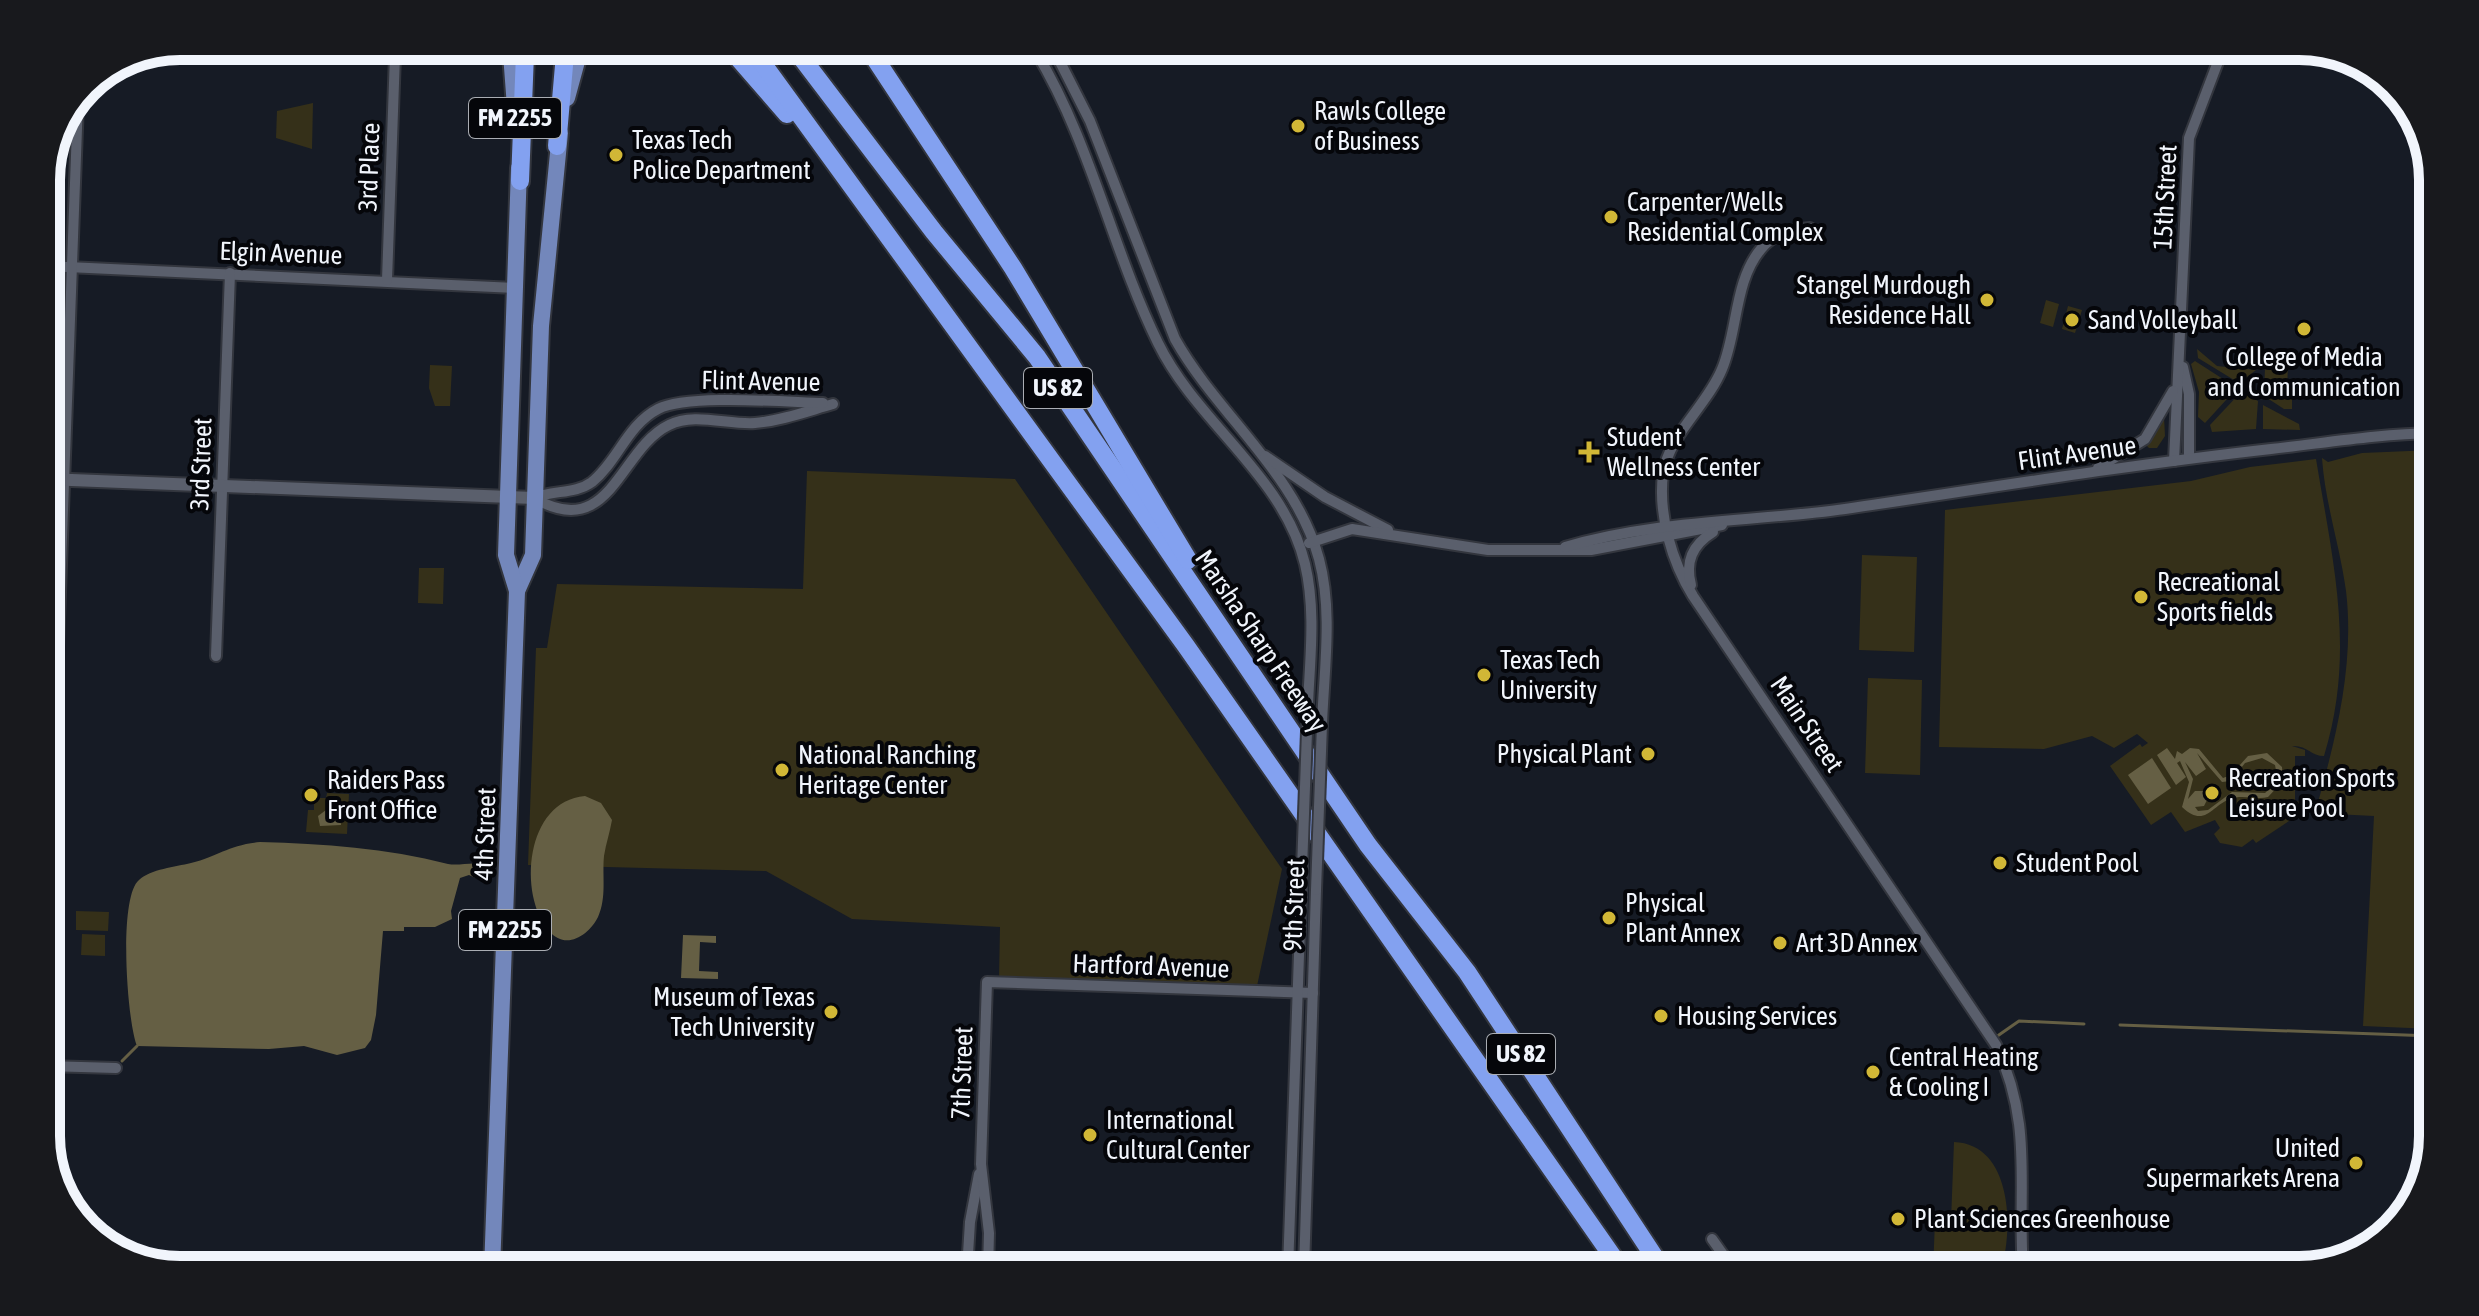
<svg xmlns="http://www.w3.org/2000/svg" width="2479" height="1316" font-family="'Asap Condensed',sans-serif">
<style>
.green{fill:#353019}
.water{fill:#655f44;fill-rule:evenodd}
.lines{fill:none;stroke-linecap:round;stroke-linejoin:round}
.stream{stroke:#655f44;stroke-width:3}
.minor-casing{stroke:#33363e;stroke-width:14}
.tertiary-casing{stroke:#33363e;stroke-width:16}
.primary-casing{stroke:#33363e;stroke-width:20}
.motorway-casing{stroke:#33363e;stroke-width:22}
.minor{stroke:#5a5f6c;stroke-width:10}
.tertiary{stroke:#5a5f6c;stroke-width:12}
.primary{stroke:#7387bb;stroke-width:16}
.motorway{stroke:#83a1f0;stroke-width:18}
.minor-bridge-casing{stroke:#33363e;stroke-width:14;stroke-linecap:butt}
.minor-bridge{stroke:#5a5f6c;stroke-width:10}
.poi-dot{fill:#d1b736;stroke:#05060a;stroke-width:3}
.labels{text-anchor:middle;stroke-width:8;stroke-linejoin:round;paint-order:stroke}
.shield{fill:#05060a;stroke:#aaadb3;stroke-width:2}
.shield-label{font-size:24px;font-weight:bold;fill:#f1f5fc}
.poi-label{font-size:26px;fill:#f1f5fc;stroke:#05060a;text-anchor:start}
.street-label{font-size:26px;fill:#f1f5fc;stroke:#05060a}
.rim{fill:none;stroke:#f1f5fc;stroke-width:10}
</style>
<rect width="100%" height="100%" fill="#161b25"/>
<g class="green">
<path d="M 313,103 L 312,149 L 276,138 L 277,111 Z"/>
<path d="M 2046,300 L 2059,304 L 2053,327 L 2040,323 Z"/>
<path d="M 2068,306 L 2082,310 L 2075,333 L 2062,329 Z"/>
<path d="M 2197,349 L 2217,366 L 2256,370 L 2239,383 L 2198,358 Z"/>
<path d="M 2273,358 L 2288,359 L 2287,398 L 2292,399 L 2292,409 L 2284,409 L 2264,396 L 2265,367 Z"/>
<path d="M 2195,361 L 2237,388 L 2205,423 L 2198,417 L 2199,392 L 2191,364 Z"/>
<path d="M 430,365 L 452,366 L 450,406 L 435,406 L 429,388 Z"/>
<path d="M 2241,392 L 2258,401 L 2256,429 L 2212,432 L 2210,425 Z"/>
<path d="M 2263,405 L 2299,424 L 2300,430 L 2263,429 Z"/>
<path d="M 2164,417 L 2165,436 L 2157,448 L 2149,448 L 2145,444 Z"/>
<path d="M 2433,450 L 2433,1029 L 2363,1026 L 2374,816 L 2315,813 C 2335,742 2355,666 2346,591 C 2340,546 2325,503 2322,458 L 2328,462 L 2362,453 Z"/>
<path d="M 2316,459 C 2333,562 2356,652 2324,756 C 2311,756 2307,745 2292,746 L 2305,750 L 2305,756 L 2295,756 L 2295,773 L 2302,773 L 2302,784 L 2295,785 L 2295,801 L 2304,802 L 2301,813 L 2256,843 L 2253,839 L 2242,847 L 2220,843 L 2214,834 L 2220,828 L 2215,820 L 2185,832 L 2171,812 L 2151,825 L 2110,766 L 2140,744 L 2142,747 L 2148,743 L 2137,734 L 2114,748 L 2092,736 L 2044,749 L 1939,747 L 1945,510 L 2191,481 L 2250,467 Z"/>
<path d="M 807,471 L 1015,479 L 1282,869 L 1257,986 L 999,979 L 1000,927 L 852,919 L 766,871 L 528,865 L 536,648 L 547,648 L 557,584 L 803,589 Z"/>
<path d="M 1862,555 L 1917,557 L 1914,652 L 1859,650 Z"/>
<path d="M 419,568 L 444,568 L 443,604 L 418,603 Z"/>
<path d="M 1868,678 L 1922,680 L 1920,775 L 1865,773 Z"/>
<path d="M 327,793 L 349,794 L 347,834 L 306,832 L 308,810 L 314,810 L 314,798 L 326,798 Z"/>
<path d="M 76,911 L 109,912 L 108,931 L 76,930 Z"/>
<path d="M 82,934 L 105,935 L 105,956 L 81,955 Z"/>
<path d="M 1954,1142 C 2012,1144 2014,1229 2001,1270 L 1933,1270 L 1935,1221 L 1951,1221 Z"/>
</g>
<g class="water">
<path d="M 2167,748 L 2175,759 L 2177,751 L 2182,754 L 2190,748 L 2199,749 L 2223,778 L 2231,775 L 2248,756 L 2267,753 L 2282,767 L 2283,781 L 2268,797 C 2256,800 2242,794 2230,799 C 2212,805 2205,829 2182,807 L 2189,782 L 2180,761 L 2177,763 L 2186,777 L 2176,785 L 2157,755 ZM 2197,753 L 2222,782 L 2231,781 L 2245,763 L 2262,758 L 2275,765 L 2278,781 L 2265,793 L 2232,792 L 2208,810 L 2198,811 L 2195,807 L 2204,806 L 2209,796 L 2206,791 L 2195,791 L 2188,799 L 2193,779 L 2185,762 L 2196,776 L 2206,769 Z"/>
<path d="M 2152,758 L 2171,788 L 2148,804 L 2128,775 Z"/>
<path d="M 585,796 L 601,803 L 612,820 C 610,832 606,843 604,856 C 602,876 607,897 598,917 C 589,935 566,951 549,931 C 518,895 525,801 585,796 Z"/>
<path d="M 338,801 L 341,825 L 320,826 L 318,816 Z"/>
<path d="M 260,842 C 324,844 386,848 448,864 C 460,866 474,861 484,865 L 484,882 L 469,875 L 460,878 L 451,911 L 452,919 L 435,927 L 404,927 L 404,931 L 383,931 L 376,1015 L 371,1040 L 365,1048 L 337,1055 L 304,1046 L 269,1049 L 137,1046 C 127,1022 118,897 139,880 C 151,869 175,867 191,863 C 219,856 228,845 260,842 Z"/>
<path d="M 683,935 L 716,936 L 716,943 L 700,942 L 699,971 L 718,972 L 718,979 L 681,978 Z"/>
</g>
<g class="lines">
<g class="stream">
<path d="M 2120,1025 L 2433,1036"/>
<path d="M 1996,1037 L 2019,1021 L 2084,1024"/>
<path d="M 122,1061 L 137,1046"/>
</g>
<defs>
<g id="minor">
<path d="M 1036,52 C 1091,143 1112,249 1158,343 C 1197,423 1284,476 1305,564 C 1316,610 1310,658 1308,704"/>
<path d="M 1055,52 L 1090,121 L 1175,339 C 1217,414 1296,473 1319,559 C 1333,611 1324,670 1322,724"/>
<path d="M 1810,228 C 1791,230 1774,233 1761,249 C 1734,281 1738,331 1722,369 C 1707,406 1669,434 1663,474 C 1658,515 1672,562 1693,596 L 1996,1045 C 2034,1126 2017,1186 2023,1270"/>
<path d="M 46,266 L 515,288"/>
<path d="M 387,280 L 395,55"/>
<path d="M 2183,367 L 2189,394 L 2189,458"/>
<path d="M 1265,456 L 1325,497 L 1388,530"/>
<path d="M 2174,461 L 2189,138 L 2224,46"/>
<path d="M 2098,468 L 2145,439 L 2173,391"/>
<path d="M 534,498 C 611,543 619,449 669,425 C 694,412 728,425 755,423 C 781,421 808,411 833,404"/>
<path d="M 534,498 C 553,490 576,494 592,482 C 618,461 627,425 658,409 C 687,394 785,402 823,403"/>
<path d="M 1309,543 L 1352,529 L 1488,550 L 1591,550 L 1722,525"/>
<path d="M 1565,547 C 1655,520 1752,522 1845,509 C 1987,488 2128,465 2271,449 C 2325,443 2378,434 2433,433"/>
<path d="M 1691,585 C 1685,562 1692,545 1713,532"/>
<path d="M 216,656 L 230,273"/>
<path d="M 57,674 L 78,101"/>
<path d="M 46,1066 L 116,1068"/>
<path d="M 1712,1239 L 1734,1270"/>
<path d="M 967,1270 L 970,1222 L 979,1174"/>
<path d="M 988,1270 L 989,1233 L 981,1164 L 987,982 L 1313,993"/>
<path d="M 1288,1270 L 1302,869"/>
<path d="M 1304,1270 L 1316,890"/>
</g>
<path id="tertiary" d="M 46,479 L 534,498"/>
<g id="primary">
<path d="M 511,54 L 516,120"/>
<path d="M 567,98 L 579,54"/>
<path d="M 517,591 L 533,555 L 541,326 L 560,133"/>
<path d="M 492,1270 L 517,591 L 506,555 L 519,168"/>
</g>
<g id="motorway">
<path d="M 734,53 L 787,114"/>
<path d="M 755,53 L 1186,646 L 1622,1270"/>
<path d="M 798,53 L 934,232 L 1037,357 L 1368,845 L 1467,972 L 1663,1270"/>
<path d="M 876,60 L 1013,268 L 1188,560"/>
<path d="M 557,146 L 565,54"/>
<path d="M 520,181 L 525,54"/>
</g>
</defs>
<use href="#minor" class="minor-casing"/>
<use href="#tertiary" class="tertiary-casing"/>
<use href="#primary" class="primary-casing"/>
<use href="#motorway" class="motorway-casing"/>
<use href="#minor" class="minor"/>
<use href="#tertiary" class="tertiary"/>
<use href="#primary" class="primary"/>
<use href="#motorway" class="motorway"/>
<defs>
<g id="minor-bridge">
<path d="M 1302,869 L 1308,704"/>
<path d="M 1316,890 L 1322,724"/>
</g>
</defs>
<use href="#minor-bridge" class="minor-bridge-casing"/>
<use href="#minor-bridge" class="minor-bridge"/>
</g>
<g class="poi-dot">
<circle cx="1298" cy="126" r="8"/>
<circle cx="616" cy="155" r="8"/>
<circle cx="1611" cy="217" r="8"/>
<circle cx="1987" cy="300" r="8"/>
<circle cx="2072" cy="320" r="8"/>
<circle cx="2304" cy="329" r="8"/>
<path d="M1585 440h8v8h8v8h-8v8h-8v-8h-8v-8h8z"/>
<circle cx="2141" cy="597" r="8"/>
<circle cx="1484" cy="675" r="8"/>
<circle cx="1648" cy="754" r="8"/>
<circle cx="782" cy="770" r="8"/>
<circle cx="2212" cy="793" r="8"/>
<circle cx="311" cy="795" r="8"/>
<circle cx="2000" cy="863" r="8"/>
<circle cx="1609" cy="918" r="8"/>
<circle cx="1780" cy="943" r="8"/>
<circle cx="831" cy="1012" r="8"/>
<circle cx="1661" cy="1016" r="8"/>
<circle cx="1873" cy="1072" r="8"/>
<circle cx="1090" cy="1135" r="8"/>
<circle cx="2356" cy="1163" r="8"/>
<circle cx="1898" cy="1219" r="8"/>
</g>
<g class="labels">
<g class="shield">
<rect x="469" y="98" width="92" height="40" rx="6"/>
<rect x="1024" y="368" width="68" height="40" rx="6"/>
<rect x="459" y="910" width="92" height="40" rx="6"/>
<rect x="1487" y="1034" width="68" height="40" rx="6"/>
</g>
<g class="shield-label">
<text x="515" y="126">FM 2255</text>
<text x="1058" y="396">US 82</text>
<text x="505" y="938">FM 2255</text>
<text x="1521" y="1062">US 82</text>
</g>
<g class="poi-label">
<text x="1314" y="120">Rawls College<tspan x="1314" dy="30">of Business</tspan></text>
<text x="632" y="149">Texas Tech<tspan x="632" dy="30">Police Department</tspan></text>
<text x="1627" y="211">Carpenter/Wells<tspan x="1627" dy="30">Residential Complex</tspan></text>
<text x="1971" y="294" text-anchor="end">Stangel Murdough<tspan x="1971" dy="30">Residence Hall</tspan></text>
<text x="2088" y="329">Sand Volleyball</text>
<text x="2304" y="366" text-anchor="middle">College of Media<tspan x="2304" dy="30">and Communication</tspan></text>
<text x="1607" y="446">Student<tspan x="1607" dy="30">Wellness Center</tspan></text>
<text x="2157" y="591">Recreational<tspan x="2157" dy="30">Sports fields</tspan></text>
<text x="1500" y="669">Texas Tech<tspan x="1500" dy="30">University</tspan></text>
<text x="1632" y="763" text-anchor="end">Physical Plant</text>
<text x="798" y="764">National Ranching<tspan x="798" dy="30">Heritage Center</tspan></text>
<text x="2228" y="787">Recreation Sports<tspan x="2228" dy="30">Leisure Pool</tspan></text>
<text x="327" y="789">Raiders Pass<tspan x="327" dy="30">Front Office</tspan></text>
<text x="2016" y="872">Student Pool</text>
<text x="1625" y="912">Physical<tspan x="1625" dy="30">Plant Annex</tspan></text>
<text x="1796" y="952">Art 3D Annex</text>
<text x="815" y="1006" text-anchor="end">Museum of Texas<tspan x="815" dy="30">Tech University</tspan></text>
<text x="1677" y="1025">Housing Services</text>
<text x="1889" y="1066">Central Heating<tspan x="1889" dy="30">&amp; Cooling I</tspan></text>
<text x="1106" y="1129">International<tspan x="1106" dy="30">Cultural Center</tspan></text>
<text x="2340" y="1157" text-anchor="end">United<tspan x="2340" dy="30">Supermarkets Arena</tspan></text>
<text x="1914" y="1228">Plant Sciences Greenhouse</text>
</g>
<g class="street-label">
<text transform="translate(369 167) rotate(-88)" y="9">3rd Place</text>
<text transform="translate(2165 197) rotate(-87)" y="9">15th Street</text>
<text transform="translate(281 253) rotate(2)" y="9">Elgin Avenue</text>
<text transform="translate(761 381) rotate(1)" y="9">Flint Avenue</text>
<text transform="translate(2077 453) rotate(-8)" y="9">Flint Avenue</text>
<text transform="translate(201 464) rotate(-88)" y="9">3rd Street</text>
<text transform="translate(1261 641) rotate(56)" y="9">Marsha Sharp Freeway</text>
<text transform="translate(1807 724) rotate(56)" y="9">Main Street</text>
<text transform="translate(485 834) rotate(-88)" y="9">4th Street</text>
<text transform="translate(1294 905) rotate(-88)" y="9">9th Street</text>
<text transform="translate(1151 966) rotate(2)" y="9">Hartford Avenue</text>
<text transform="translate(962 1073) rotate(-88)" y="9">7th Street</text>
</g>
</g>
<path d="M0 0H2479V1316H0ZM180 60H2299A120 120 0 0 1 2419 180V1136A120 120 0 0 1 2299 1256H180A120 120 0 0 1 60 1136V180A120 120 0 0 1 180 60Z" fill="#18191d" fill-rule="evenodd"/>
<path class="rim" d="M180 60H2299A120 120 0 0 1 2419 180V1136A120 120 0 0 1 2299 1256H180A120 120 0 0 1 60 1136V180A120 120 0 0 1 180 60Z"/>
</svg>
